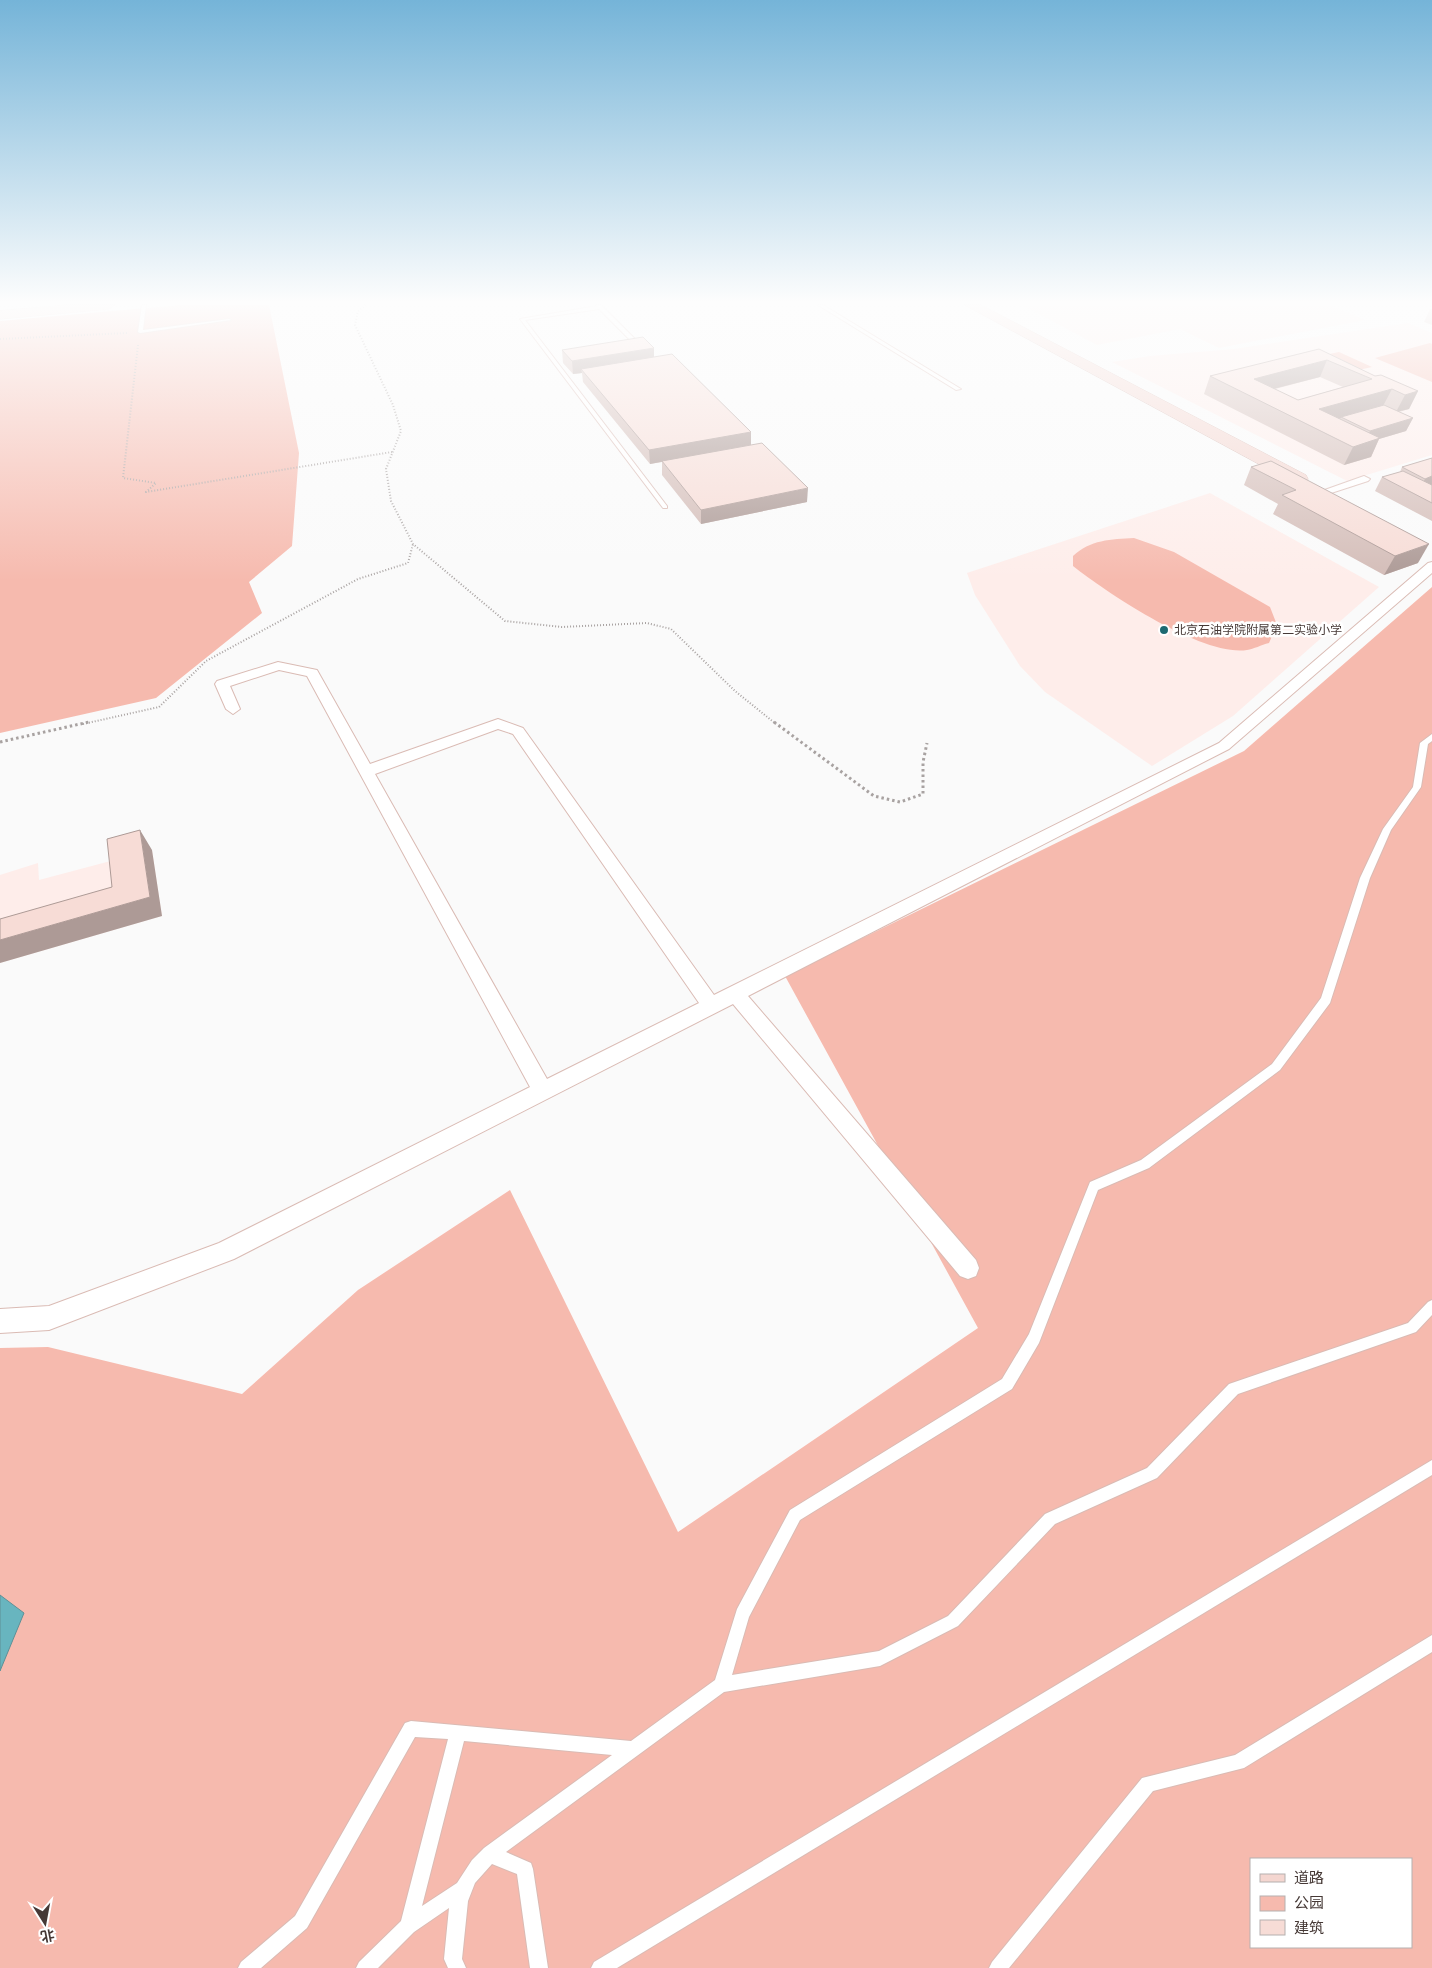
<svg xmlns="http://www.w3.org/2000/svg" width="1432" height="1968" font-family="Manrope,'Noto Sans SC',sans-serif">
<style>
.built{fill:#feedea}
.green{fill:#f6baae;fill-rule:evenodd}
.water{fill:#68b5bf;stroke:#5e9096}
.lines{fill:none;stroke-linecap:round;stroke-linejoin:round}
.lane-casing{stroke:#dabbb4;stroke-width:2}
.street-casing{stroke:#dabbb4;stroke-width:2}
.secondary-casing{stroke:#dabbb4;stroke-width:1}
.path-far1{stroke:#a8a2a1;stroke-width:2;stroke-dasharray:1 2;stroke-linecap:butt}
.path{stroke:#a8a2a1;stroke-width:3;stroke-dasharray:2.5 3;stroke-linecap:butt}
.lane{fill:#fff;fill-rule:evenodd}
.street{fill:#fff;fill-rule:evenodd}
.secondary{fill:#f4d6d0;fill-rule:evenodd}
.wall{fill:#d4bdb8;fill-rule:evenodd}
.shaded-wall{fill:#ad9a96}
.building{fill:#f7dcd6;stroke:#ad9a96;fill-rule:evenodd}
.poi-dot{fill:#1d6971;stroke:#fff;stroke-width:2}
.labels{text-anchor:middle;stroke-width:5;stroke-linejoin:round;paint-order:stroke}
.far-poi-label{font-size:12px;fill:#463936;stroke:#fff;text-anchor:start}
</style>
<rect width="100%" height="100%" fill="#fafafa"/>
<g class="built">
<path d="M 1022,305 L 1330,305 L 1365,320 L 1219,348 L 1180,329 L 1097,345 Z"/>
<path d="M 1408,323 L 1432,333 L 1432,455 L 1347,481 L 1112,362 L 1150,356 L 1234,349 Z"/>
<path d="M 1210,493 L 1379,587 L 1233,716 L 1152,766 L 1045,692 L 1020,666 L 975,595 L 967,573 Z"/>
<path d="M 152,850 L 162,916 L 0,963 L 0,875 L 38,863 L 39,880 Z"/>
</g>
<g class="green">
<path d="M 180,305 L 269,305 L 299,453 L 292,546 L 249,582 L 262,613 L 156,698 L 0,733 L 0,321 Z"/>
<path d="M 1430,343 L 1432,344 L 1432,382 L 1375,358 Z"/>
<path d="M 1339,352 L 1372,367 L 1354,371 L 1320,356 Z"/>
<path d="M 1134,538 L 1174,552 L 1270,607 L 1277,625 L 1269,643 C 1261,645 1254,649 1247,650 C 1203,657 1107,593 1073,566 L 1073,556 C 1090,540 1111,539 1134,538 Z"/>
<path d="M 1432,587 L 1432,1968 L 0,1968 L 0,1348 L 48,1347 L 242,1394 L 358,1290 L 510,1190 L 678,1532 L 978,1328 L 785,976 L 1244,751 ZM 1251,1859 L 1411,1859 L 1411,1947 L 1251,1947 Z"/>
</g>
<path class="water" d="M 0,1595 L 24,1613 L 0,1671 Z"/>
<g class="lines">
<defs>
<g id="lane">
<path d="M 142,305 L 146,305 L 143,330 L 229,319 L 231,320 L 140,333 L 138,332 Z"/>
<path d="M 596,305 L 601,305 L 641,345 L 641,347 L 637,347 L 599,309 L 525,320 L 667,506 L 667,508 L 663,508 L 520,319 L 597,306 Z"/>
<path d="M 818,305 L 823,305 L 961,389 L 956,390 Z"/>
<path d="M 1432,734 L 1432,741 L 1428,744 L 1421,787 L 1391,830 L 1370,878 L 1330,1003 L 1280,1070 L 1149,1168 L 1098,1190 L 1039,1343 L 1012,1389 L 800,1520 L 749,1617 L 732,1675 L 879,1651 L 948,1616 L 1045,1514 L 1147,1468 L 1229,1384 L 1408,1323 L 1428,1302 L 1432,1300 L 1432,1315 L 1416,1332 L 1238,1394 L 1157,1478 L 1055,1524 L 958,1626 L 880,1666 L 724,1692 L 506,1852 L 531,1863 L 533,1869 L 548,1968 L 530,1968 L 517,1874 L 492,1864 L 475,1883 L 468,1901 L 462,1959 L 466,1968 L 448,1968 L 444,1959 L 449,1908 L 414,1932 L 378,1968 L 356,1968 L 359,1962 L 401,1921 L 448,1739 L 415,1737 L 307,1928 L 261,1968 L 238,1968 L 241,1962 L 295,1916 L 405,1723 L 411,1721 L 631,1741 L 715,1680 L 737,1609 L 790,1510 L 1002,1379 L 1029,1334 L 1090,1182 L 1141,1160 L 1272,1064 L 1321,998 L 1360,878 L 1383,829 L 1413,787 L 1420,743 ZM 464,1741 L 612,1755 L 484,1848 L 472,1860 L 457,1883 L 422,1906 Z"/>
<path d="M 1432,1460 L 1432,1475 L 617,1968 L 591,1968 L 594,1962 Z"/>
<path d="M 1432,1635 L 1432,1652 L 1244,1768 L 1153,1791 L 1009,1968 L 989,1968 L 992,1962 L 1142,1778 L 1235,1755 Z"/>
</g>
<g id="street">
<path d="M 1364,476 L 1370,479 L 1368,481 L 1325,495 L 1319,492 Z"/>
<path d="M 1432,562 L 1432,573 L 1229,749 L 748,996 L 976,1260 L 979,1268 L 976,1276 L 968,1279 L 960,1276 L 733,1004 L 234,1259 L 49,1330 L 0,1333 L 0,1309 L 49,1306 L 219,1243 L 530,1087 L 307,676 L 279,670 L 230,686 L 240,709 L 233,714 L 226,709 L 215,684 L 217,681 L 278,662 L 317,670 L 370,764 L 498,719 L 523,728 L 714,995 L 1219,743 L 1428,563 ZM 498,729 L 513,734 L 699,1003 L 547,1079 L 375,774 Z"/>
</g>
<g id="secondary">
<path d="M 67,305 L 115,305 L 109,309 L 0,319 L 0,311 Z"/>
<path d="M 965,305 L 981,305 L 1306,475 L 1308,479 L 1306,483 L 1294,483 Z"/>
</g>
</defs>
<use href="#lane" class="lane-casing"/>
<use href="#street" class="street-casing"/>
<use href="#secondary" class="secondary-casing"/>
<g class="path-far1">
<path d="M 366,305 L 358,311 L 355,325 L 393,405 L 401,431 L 386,469 L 391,501 L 413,544 L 505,621 L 562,627 L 647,623 L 671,629 L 735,691 L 776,724"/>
<path d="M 0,339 L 127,333"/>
<path d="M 138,345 L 123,478 L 156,483 L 146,492 L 392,452"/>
<path d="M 83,724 L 159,707 L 206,661 L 358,579 L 408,563 L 413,544"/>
</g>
<g class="path">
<path d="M 774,722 L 874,796 L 900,802 L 923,794 L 923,762 L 927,743"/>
<path d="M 0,742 L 89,722"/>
</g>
<use href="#lane" class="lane"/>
<use href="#street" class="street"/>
<use href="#secondary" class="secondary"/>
</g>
<g class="wall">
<path d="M 1430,309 L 1432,309 L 1432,325 L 1424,322 Z"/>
<path d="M 1319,349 L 1375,376 L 1418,391 L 1409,409 L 1399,412 L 1413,418 L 1406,431 L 1379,439 L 1371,457 L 1344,465 L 1204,394 L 1210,376 ZM 1320,377 L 1343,387 L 1298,400 L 1275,389 Z"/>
<path d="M 562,350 L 654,357 L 751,432 L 751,445 L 807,502 L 701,524 L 662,475 L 662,462 L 650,464 L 583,382 L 582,373 L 573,374 L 563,363 Z"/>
<path d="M 1432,458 L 1432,521 L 1375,491 L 1382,477 L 1400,472 L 1402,467 Z"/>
<path d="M 1271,461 L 1418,563 L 1384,575 L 1273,514 L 1278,504 L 1244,485 L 1251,467 Z"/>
</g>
<g class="shaded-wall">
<path d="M 654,348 L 654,361 L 581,369 L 582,373 L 573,374 L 572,361 Z"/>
<path d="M 1327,360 L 1320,377 L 1249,395 L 1254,379 Z"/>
<path d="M 1392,389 L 1383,406 L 1341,417 L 1341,418 L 1312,427 L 1319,409 Z"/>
<path d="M 1418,391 L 1409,409 L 1396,412 L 1405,395 Z"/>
<path d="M 1413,418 L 1406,431 L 1379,439 L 1371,457 L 1344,465 L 1353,447 L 1363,443 L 1370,431 Z"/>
<path d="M 751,432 L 751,445 L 650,464 L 649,450 Z"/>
<path d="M 1432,476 L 1432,488 L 1417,493 L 1425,479 Z"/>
<path d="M 808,488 L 807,502 L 701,524 L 701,510 Z"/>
<path d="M 1429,544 L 1418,563 L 1384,575 L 1395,556 Z"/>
<path d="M 140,830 L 152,850 L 162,916 L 0,963 L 0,940 L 150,897 Z"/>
</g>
<g class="building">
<path d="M 643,337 L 654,348 L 572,361 L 562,350 Z"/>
<path d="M 1319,349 L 1375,376 L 1381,375 L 1418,391 L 1405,395 L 1392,389 L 1319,409 L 1380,438 L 1353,447 L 1210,376 ZM 1327,360 L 1372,379 L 1298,400 L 1254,379 Z"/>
<path d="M 672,354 L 751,432 L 649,450 L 581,369 Z"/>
<path d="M 1384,405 L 1413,418 L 1370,431 L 1341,417 Z"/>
<path d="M 762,443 L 808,488 L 701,510 L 662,461 Z"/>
<path d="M 1432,458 L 1432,476 L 1425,479 L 1402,467 Z"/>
<path d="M 1271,461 L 1429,544 L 1395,556 L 1282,495 L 1296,490 L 1251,467 Z"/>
<path d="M 1403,471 L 1432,485 L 1432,503 L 1382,477 Z"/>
<path d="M 140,830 L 150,897 L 0,940 L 0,919 L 112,887 L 107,839 Z"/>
</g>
<linearGradient id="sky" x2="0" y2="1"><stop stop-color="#75b4d8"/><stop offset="0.52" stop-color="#fdfdfd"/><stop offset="1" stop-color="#fdfdfd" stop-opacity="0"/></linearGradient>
<rect width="1432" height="581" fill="url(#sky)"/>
<circle class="poi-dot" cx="1164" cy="630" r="5"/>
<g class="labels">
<g class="far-poi-label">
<text x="1174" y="634">北京石油学院附属第二实验小学</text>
</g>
</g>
<rect x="1250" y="1858" width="162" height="90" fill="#ffffff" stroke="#b5b0af"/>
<rect x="1260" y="1874" width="25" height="8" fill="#f4d6d0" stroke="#b5b0af"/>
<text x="1294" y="1883" font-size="15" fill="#463936">道路</text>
<rect x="1260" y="1896" width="25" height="15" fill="#f6baae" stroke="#b5b0af"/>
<text x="1294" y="1908" font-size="15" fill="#463936">公园</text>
<rect x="1260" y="1920" width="25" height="15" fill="#f7dcd6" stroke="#b5b0af"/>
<text x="1294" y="1933" font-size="15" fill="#463936">建筑</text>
<g transform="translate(45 1923) rotate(169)" stroke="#ffffff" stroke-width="4" paint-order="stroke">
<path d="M0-4L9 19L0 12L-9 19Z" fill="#463936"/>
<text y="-8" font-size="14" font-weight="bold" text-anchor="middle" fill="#463936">北</text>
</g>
</svg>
